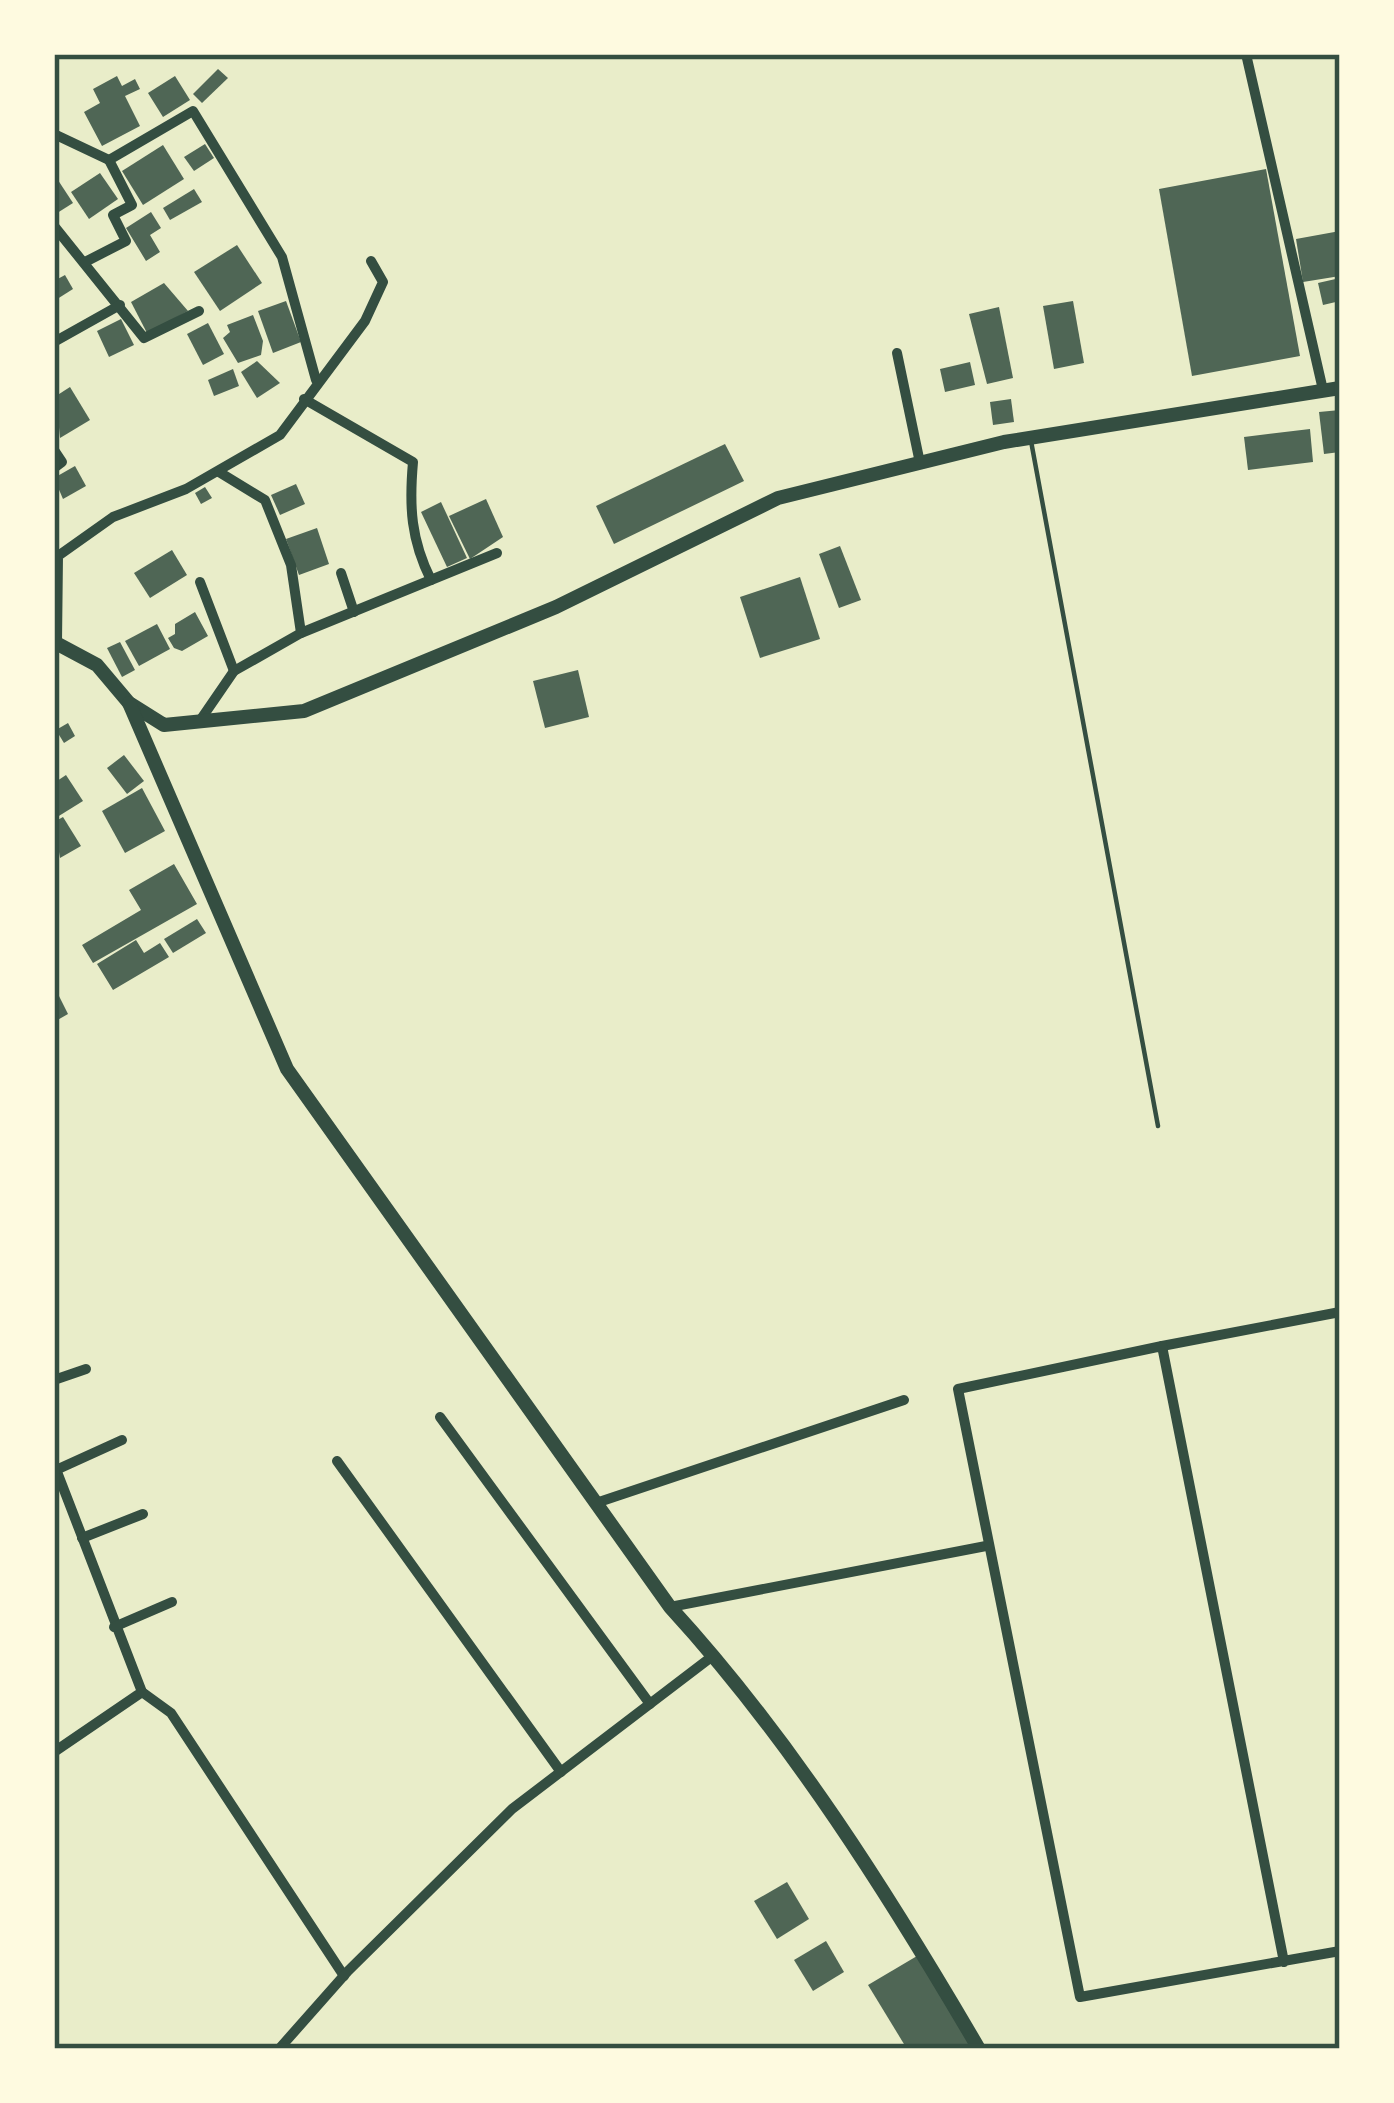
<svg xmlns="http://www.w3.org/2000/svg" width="1394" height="2103" font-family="'DejaVu Sans',sans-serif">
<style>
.building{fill:#4f6655}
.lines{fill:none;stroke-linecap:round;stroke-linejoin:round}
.service{stroke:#344e41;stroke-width:4.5}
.minor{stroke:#344e41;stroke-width:10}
.tertiary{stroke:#344e41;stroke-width:14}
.neatline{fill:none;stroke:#344e41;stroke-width:4.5}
</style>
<rect width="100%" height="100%" fill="#e9edc9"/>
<g class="building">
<path d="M 218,69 L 228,78 L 202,103 L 193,94 Z"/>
<path d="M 117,76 L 122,86 L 135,79 L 140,89 L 125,96 L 140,126 L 102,146 L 84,112 L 100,103 L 93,89 Z"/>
<path d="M 175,76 L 190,100 L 163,117 L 148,93 Z"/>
<path d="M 205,144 L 214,158 L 194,171 L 184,157 Z"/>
<path d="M 163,145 L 184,179 L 143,205 L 122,171 Z"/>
<path d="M 1266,169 L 1300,356 L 1192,376 L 1159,189 Z"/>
<path d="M 100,173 L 118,199 L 89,219 L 71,192 Z"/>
<path d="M 54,174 L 73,203 L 54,215 Z"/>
<path d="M 194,189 L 202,202 L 170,220 L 163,208 Z"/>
<path d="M 151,212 L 161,228 L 150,235 L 160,252 L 146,261 L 126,228 Z"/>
<path d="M 1340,231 L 1340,276 L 1303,282 L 1296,239 Z"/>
<path d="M 237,245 L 262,283 L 220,311 L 194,272 Z"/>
<path d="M 65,275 L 73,289 L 54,301 L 54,281 Z"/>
<path d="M 1340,278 L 1340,301 L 1323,305 L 1318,283 Z"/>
<path d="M 164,283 L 188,311 L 147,333 L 131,302 Z"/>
<path d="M 286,301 L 301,342 L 273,353 L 258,311 Z"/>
<path d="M 1073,301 L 1084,363 L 1054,369 L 1043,306 Z"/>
<path d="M 999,307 L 1013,378 L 987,384 L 969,314 Z"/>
<path d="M 253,315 L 263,341 L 261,355 L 238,363 L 223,338 L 230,332 L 227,325 Z"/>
<path d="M 121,319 L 134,345 L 109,357 L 97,331 Z"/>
<path d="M 208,323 L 224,354 L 203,365 L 187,334 Z"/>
<path d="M 257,361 L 280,383 L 257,398 L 241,372 Z"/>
<path d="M 970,362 L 975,385 L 945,392 L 940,369 Z"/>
<path d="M 233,369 L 239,386 L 214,396 L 208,380 Z"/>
<path d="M 70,387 L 90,420 L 60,438 L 56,396 Z"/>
<path d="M 1011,399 L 1014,422 L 993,425 L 990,402 Z"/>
<path d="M 1340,410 L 1340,452 L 1324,454 L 1319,412 Z"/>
<path d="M 1310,429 L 1313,462 L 1248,470 L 1244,437 Z"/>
<path d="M 725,444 L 744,481 L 614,544 L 596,506 Z"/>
<path d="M 75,466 L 86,486 L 63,499 L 54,478 Z"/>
<path d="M 296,484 L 305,504 L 280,515 L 271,495 Z"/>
<path d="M 205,487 L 212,498 L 201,504 L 195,493 Z"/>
<path d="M 486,499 L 503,537 L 470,559 L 449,516 Z"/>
<path d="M 441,502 L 467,558 L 447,567 L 421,512 Z"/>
<path d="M 317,528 L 329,564 L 299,575 L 286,539 Z"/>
<path d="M 840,546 L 861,600 L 839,608 L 819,554 Z"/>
<path d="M 172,550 L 187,575 L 150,598 L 134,573 Z"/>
<path d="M 800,577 L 820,639 L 760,658 L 740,597 Z"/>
<path d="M 195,612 L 208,636 L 182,651 L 174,648 L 168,638 L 175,634 L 175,624 Z"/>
<path d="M 157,624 L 170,649 L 139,666 L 125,641 Z"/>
<path d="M 120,642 L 135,670 L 122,677 L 107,648 Z"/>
<path d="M 578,670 L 589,717 L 545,728 L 533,681 Z"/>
<path d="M 68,723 L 75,736 L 64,743 L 56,730 Z"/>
<path d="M 124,755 L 144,781 L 127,794 L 107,768 Z"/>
<path d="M 66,775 L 83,801 L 54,819 L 54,783 Z"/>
<path d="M 142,788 L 165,831 L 125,853 L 102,811 Z"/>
<path d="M 63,817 L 81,846 L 60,858 L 54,822 Z"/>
<path d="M 174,864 L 197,904 L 93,963 L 82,945 L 141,910 L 129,890 Z"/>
<path d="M 197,919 L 206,933 L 173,953 L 164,939 Z"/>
<path d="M 136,940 L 144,953 L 160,943 L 169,957 L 113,990 L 97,964 Z"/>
<path d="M 54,986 L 68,1014 L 54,1022 Z"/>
<path d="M 787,1882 L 809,1919 L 777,1939 L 754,1901 Z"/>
<path d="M 826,1941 L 844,1972 L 813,1991 L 794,1960 Z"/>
<path d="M 917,1956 L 973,2049 L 907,2049 L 868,1985 Z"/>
</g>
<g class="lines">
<path class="service" d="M 1031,441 L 1158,1126"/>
<g class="minor">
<path d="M 1246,54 L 1323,390"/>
<path d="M 54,134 L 109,160"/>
<path d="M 54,226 L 144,338 L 199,311"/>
<path d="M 85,262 L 126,241 L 113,215 L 132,205 L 109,160 L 193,111 L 282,257 L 316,380"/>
<path d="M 54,342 L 120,305"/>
<path d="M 897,353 L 920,463"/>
<path d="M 304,399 L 413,462 C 409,507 411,540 431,580"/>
<path d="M 54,450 L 62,462 L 54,468"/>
<path d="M 341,573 L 354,612"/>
<path d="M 200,582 L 234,671"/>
<path d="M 301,633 L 497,553"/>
<path d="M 57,642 L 58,556 L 113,517 L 186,489 L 280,435 L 365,321 L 383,282 L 371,261"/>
<path d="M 199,722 L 234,671 L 301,633 L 291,565 L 265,500 L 219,472"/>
<path d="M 54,1285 L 54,1295"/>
<path d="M 1162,1346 L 1340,1312"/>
<path d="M 54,1380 L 86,1369"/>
<path d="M 440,1417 L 650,1704"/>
<path d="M 337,1461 L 561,1772"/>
<path d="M 54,1464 L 142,1692 L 54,1752"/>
<path d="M 56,1470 L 122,1440"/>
<path d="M 596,1503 L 904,1400"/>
<path d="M 82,1538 L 143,1514"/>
<path d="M 670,1607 L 986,1546"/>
<path d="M 114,1627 L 172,1602"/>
<path d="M 142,1692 L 171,1713 L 344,1976"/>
<path d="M 1284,1962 L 1162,1346 L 958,1389 L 1080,1997 L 1340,1951"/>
<path d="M 279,2049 L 348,1971 L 512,1809 L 714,1655"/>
</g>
<g class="tertiary">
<path d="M 54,642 L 97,665 L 129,703 L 164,725 L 304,711 L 556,607 L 778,498 L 1004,442 L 1340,388"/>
<path d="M 129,703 L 287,1069 L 670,1607 C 791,1739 889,1895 979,2049"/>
</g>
</g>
<rect width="1394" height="2103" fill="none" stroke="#fefae0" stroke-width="114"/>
<rect x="57" y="57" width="1280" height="1989" class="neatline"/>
</svg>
